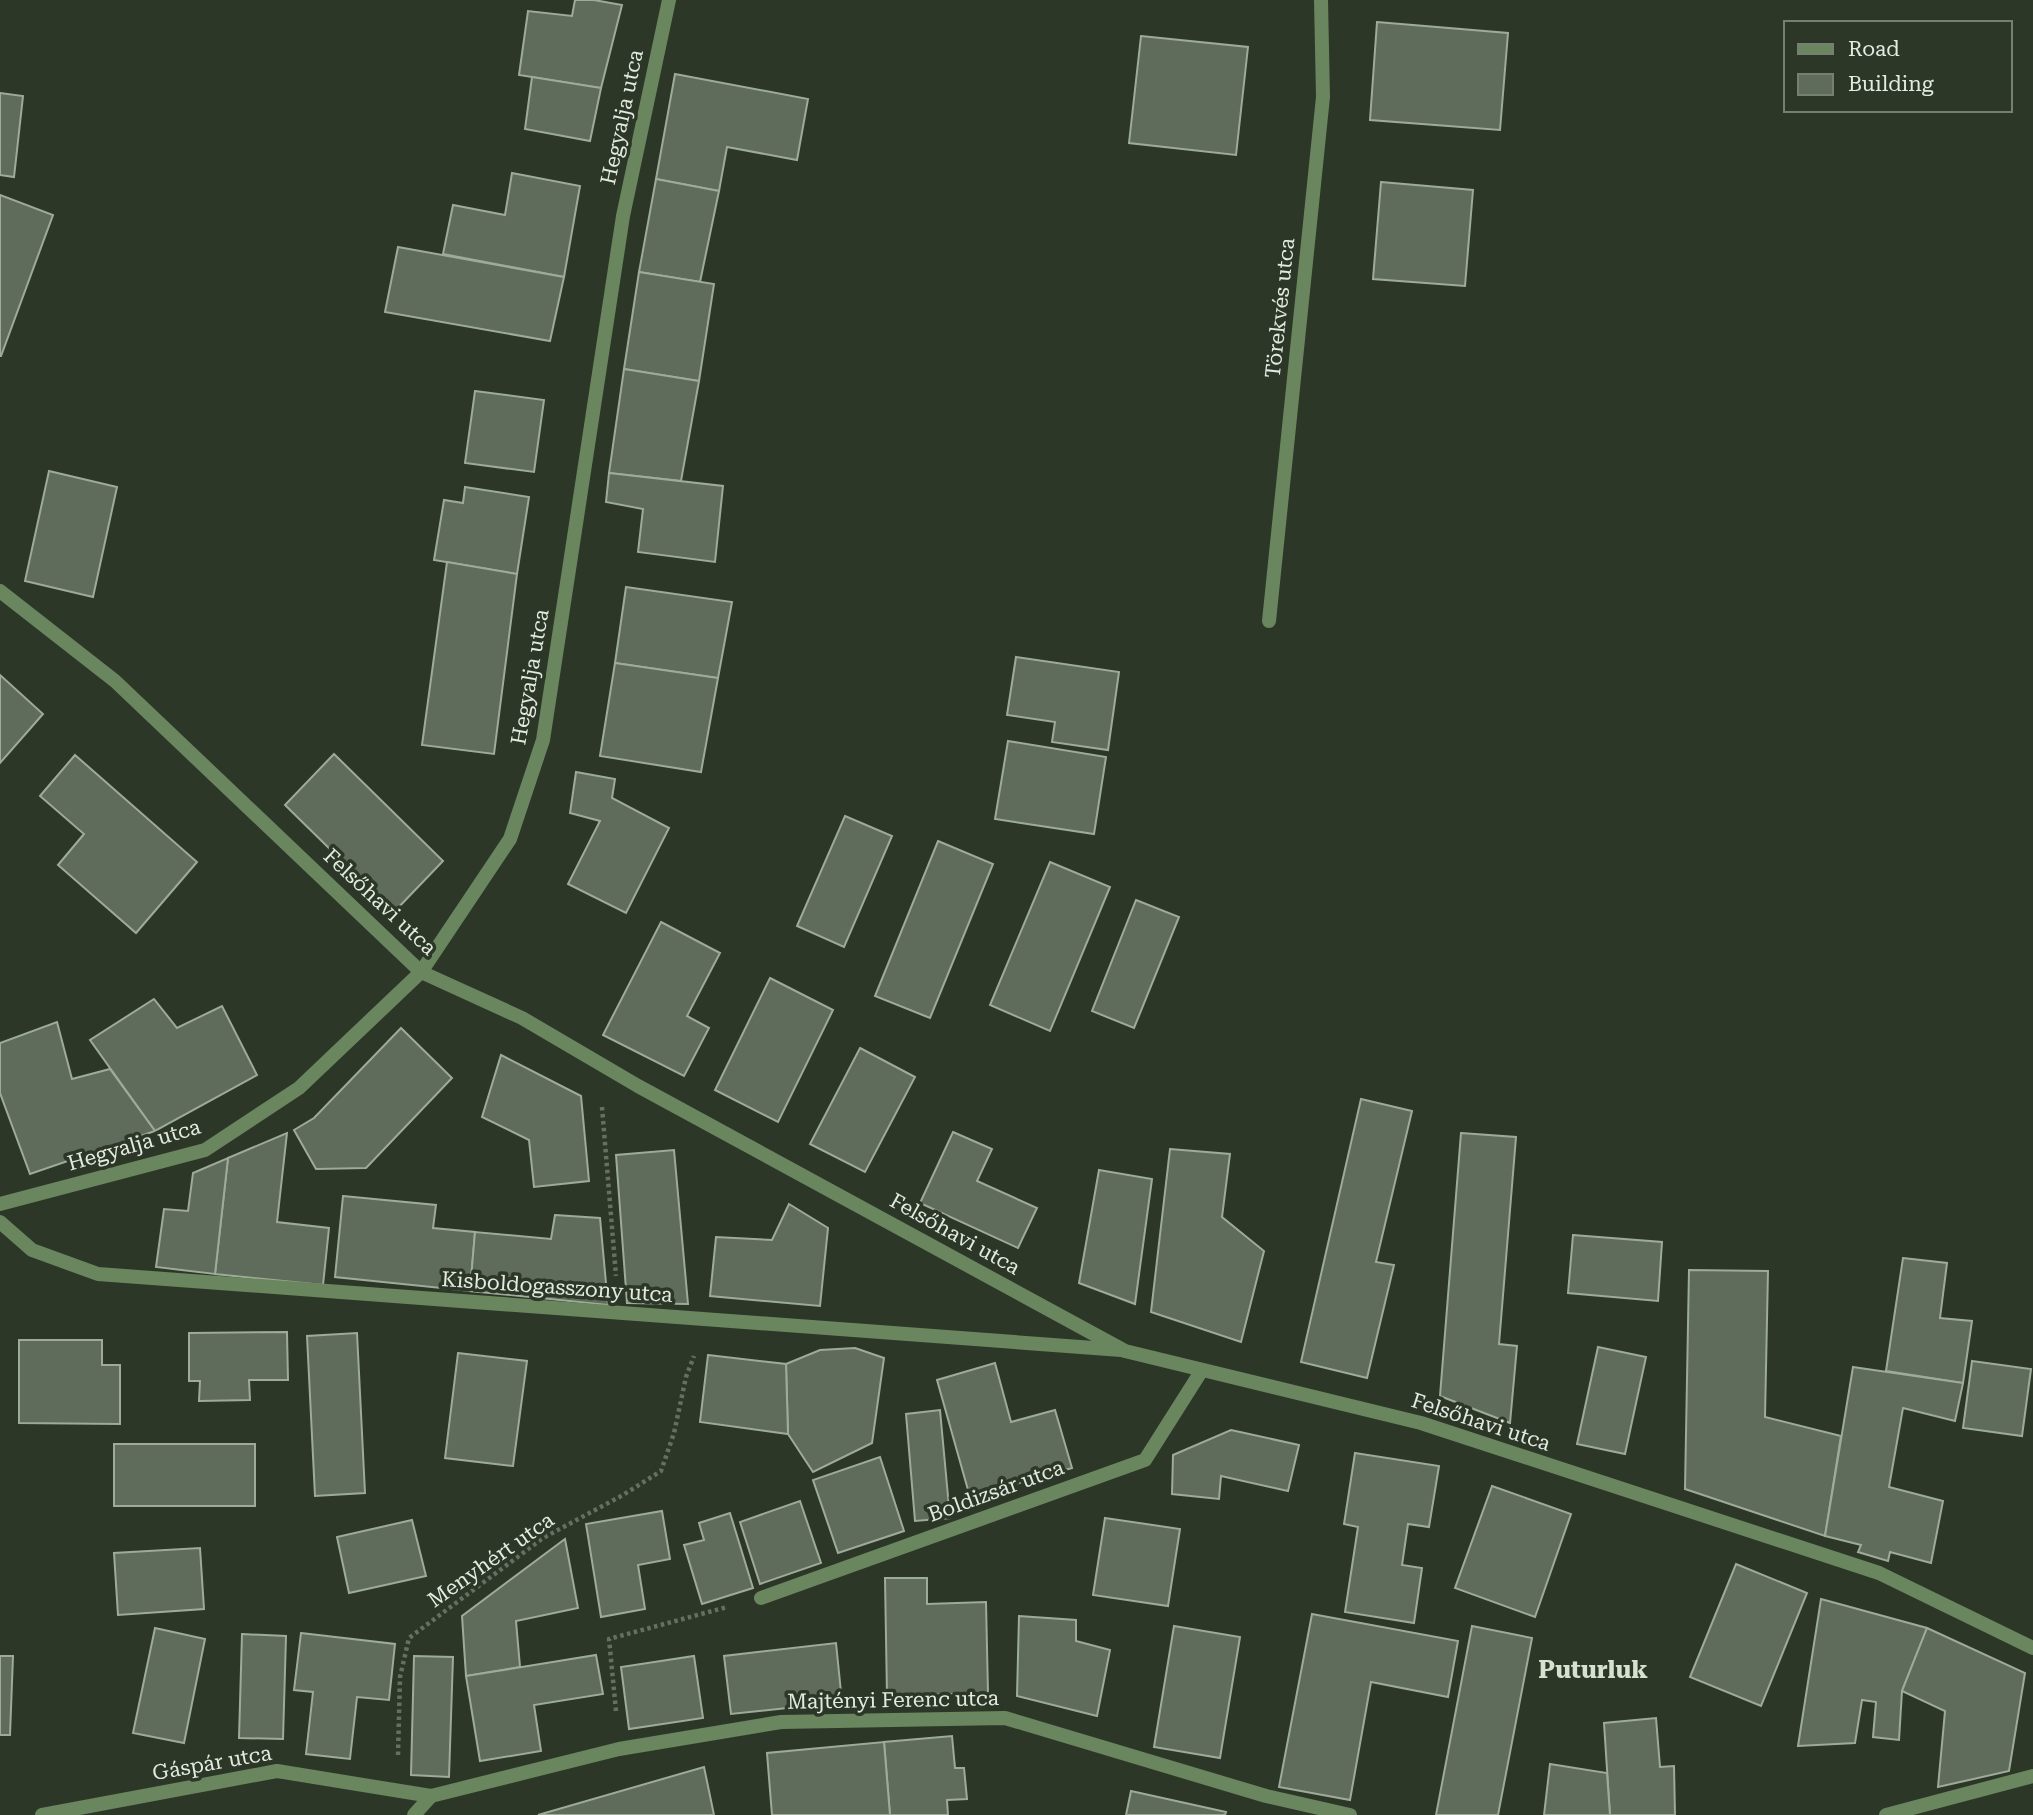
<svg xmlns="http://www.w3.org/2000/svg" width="2033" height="1815" font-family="'Roboto Serif',serif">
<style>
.building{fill:#5f6b5b;stroke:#9eab99;stroke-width:2}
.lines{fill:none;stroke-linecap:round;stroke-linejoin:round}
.path{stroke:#667062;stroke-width:4.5;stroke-dasharray:3.5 3.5;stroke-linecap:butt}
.minor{stroke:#69865e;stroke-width:14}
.labels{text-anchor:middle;stroke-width:7;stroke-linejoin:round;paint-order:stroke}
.street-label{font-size:21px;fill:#e3eae0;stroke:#2c3728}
.quarter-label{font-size:24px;font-weight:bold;fill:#d4e2cf;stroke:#2c3728}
</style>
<rect width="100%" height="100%" fill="#2c3728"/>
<g class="building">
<path d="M 575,0 L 594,0 L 622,5 L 601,88 L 519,75 L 528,11 L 572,16 Z"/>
<path d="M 1377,22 L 1508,33 L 1500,130 L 1370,120 Z"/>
<path d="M 1141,36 L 1248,47 L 1236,155 L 1129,143 Z"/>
<path d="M 675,74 L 808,99 L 797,160 L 727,147 L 719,191 L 656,179 Z"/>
<path d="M 532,77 L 601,88 L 590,141 L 525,129 Z"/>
<path d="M 0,93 L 23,96 L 14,177 L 0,175 Z"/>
<path d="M 512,173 L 580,186 L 564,277 L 443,254 L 453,205 L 505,215 Z"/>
<path d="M 656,179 L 719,191 L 700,282 L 639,272 Z"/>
<path d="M 1381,182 L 1473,190 L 1465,286 L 1373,279 Z"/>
<path d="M 0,195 L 53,215 L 1,356 L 0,356 Z"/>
<path d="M 398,247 L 564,277 L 550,341 L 385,312 Z"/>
<path d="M 639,272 L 714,284 L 699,381 L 624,369 Z"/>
<path d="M 624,369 L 699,381 L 681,481 L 609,473 Z"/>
<path d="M 475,391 L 544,400 L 534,472 L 465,463 Z"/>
<path d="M 49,471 L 117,487 L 93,597 L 25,581 Z"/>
<path d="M 609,473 L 723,486 L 715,562 L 638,552 L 643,509 L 606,502 Z"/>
<path d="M 465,487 L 529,497 L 517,574 L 434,560 L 444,500 L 463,503 Z"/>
<path d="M 447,562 L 517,574 L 494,754 L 422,745 Z"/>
<path d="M 626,587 L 732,602 L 718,678 L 615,663 Z"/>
<path d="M 1016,657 L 1119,672 L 1108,750 L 1052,742 L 1055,722 L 1007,715 Z"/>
<path d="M 615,663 L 718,678 L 701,772 L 600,756 Z"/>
<path d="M 0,675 L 43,714 L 0,763 Z"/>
<path d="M 1008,741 L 1106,757 L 1094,834 L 995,819 Z"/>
<path d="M 334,754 L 443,861 L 394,912 L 285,805 Z"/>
<path d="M 75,755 L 197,862 L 136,933 L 58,865 L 84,834 L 40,796 Z"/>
<path d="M 576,772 L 615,779 L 612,798 L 669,828 L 626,913 L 568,884 L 600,821 L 570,813 Z"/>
<path d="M 845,816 L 892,836 L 844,947 L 797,926 Z"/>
<path d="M 938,841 L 993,864 L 930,1018 L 875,996 Z"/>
<path d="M 1050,862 L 1110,887 L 1050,1031 L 990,1005 Z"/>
<path d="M 1136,900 L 1179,917 L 1134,1028 L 1092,1011 Z"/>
<path d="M 661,922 L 720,953 L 687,1016 L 709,1028 L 684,1076 L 603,1035 Z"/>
<path d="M 770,978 L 833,1010 L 778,1122 L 715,1090 Z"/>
<path d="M 154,999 L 177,1028 L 222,1006 L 257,1075 L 155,1131 L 90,1040 Z"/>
<path d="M 57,1022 L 72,1079 L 110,1069 L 155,1131 L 30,1174 L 0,1093 L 0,1043 Z"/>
<path d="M 401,1028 L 452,1078 L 366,1168 L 316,1169 L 294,1130 L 314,1118 Z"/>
<path d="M 860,1048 L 915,1077 L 865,1172 L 810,1144 Z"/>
<path d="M 501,1055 L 581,1096 L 589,1181 L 534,1187 L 529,1140 L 482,1117 Z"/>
<path d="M 1361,1099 L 1412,1111 L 1376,1262 L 1394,1265 L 1367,1378 L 1301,1362 Z"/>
<path d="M 953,1132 L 992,1149 L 977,1181 L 1037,1208 L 1018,1248 L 920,1203 Z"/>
<path d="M 287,1133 L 277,1222 L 329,1228 L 323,1285 L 215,1274 L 228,1158 Z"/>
<path d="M 1461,1133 L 1516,1137 L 1499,1344 L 1517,1346 L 1510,1423 L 1440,1396 Z"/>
<path d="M 1170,1149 L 1230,1154 L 1222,1217 L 1264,1251 L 1241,1342 L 1151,1312 Z"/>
<path d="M 674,1150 L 688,1304 L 627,1303 L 616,1155 Z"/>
<path d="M 228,1158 L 215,1274 L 156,1267 L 164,1209 L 188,1211 L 193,1173 Z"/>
<path d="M 1099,1170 L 1152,1179 L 1135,1304 L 1079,1283 Z"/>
<path d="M 343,1196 L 436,1205 L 433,1228 L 475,1232 L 470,1291 L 335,1277 Z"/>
<path d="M 789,1204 L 828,1228 L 820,1306 L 710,1296 L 716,1237 L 772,1240 Z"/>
<path d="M 555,1215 L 600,1218 L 608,1305 L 470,1291 L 475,1232 L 551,1239 Z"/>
<path d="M 1573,1235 L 1662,1242 L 1658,1301 L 1568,1293 Z"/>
<path d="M 1903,1258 L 1947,1263 L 1940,1318 L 1972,1321 L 1963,1383 L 1886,1371 Z"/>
<path d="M 1689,1270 L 1768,1271 L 1765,1417 L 1841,1436 L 1825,1536 L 1685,1489 Z"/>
<path d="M 287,1332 L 288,1380 L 249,1380 L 250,1400 L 199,1401 L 200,1381 L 189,1381 L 189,1333 Z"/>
<path d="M 357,1333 L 365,1493 L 315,1496 L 307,1336 Z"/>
<path d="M 19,1340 L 102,1340 L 102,1365 L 120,1365 L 120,1424 L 19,1423 Z"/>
<path d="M 1598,1347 L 1646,1357 L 1625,1454 L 1577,1444 Z"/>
<path d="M 855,1348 L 884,1358 L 872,1443 L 813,1472 L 788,1434 L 786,1364 L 820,1350 Z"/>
<path d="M 458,1353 L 527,1361 L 513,1466 L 445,1458 Z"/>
<path d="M 708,1355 L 786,1364 L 788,1434 L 700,1422 Z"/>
<path d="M 1972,1361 L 2031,1369 L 2022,1436 L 1963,1428 Z"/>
<path d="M 995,1363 L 1011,1422 L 1055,1410 L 1072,1468 L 970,1497 L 937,1380 Z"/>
<path d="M 1853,1367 L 1963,1383 L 1955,1421 L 1903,1408 L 1889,1487 L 1943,1501 L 1931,1563 L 1890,1552 L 1888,1561 L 1858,1552 L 1861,1545 L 1825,1536 Z"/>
<path d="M 940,1410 L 950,1518 L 915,1521 L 906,1414 Z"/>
<path d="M 1231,1430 L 1299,1445 L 1288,1491 L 1221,1476 L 1219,1499 L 1172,1494 L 1173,1455 Z"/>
<rect x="114" y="1444" width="141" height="62"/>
<path d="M 1355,1453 L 1439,1466 L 1429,1527 L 1408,1524 L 1402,1565 L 1422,1568 L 1414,1623 L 1345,1612 L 1358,1527 L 1344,1524 Z"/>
<path d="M 880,1457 L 904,1531 L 838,1553 L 813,1480 Z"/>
<path d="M 1492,1486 L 1571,1514 L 1535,1617 L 1455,1588 Z"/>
<path d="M 800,1501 L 821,1563 L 760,1584 L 740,1522 Z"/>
<path d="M 662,1511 L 670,1559 L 638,1565 L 645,1609 L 601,1617 L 586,1524 Z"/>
<path d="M 730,1513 L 753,1588 L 702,1604 L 684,1545 L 704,1540 L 699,1523 Z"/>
<path d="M 1105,1518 L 1180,1529 L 1168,1606 L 1093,1595 Z"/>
<path d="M 412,1520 L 426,1576 L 349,1593 L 337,1537 Z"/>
<path d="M 565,1539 L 578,1608 L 516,1621 L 520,1667 L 466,1676 L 462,1616 Z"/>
<path d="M 200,1548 L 204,1609 L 118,1615 L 114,1553 Z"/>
<path d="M 1736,1564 L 1807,1593 L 1761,1706 L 1690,1677 Z"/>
<path d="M 885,1578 L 927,1578 L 927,1604 L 986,1602 L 988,1693 L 887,1696 Z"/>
<path d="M 1821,1599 L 1927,1628 L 1902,1691 L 1899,1740 L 1873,1737 L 1876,1702 L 1862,1700 L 1855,1743 L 1798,1746 Z"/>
<path d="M 1312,1614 L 1458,1641 L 1448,1697 L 1371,1682 L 1350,1800 L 1279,1787 Z"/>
<path d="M 1019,1616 L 1076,1620 L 1076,1641 L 1110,1650 L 1097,1716 L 1017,1696 Z"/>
<path d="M 1174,1626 L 1240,1637 L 1220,1758 L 1154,1747 Z"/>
<path d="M 1472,1626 L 1532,1638 L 1498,1815 L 1436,1815 Z"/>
<path d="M 155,1628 L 205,1639 L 184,1743 L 133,1733 Z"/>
<path d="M 1927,1628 L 2025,1673 L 2009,1771 L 1938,1787 L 1945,1711 L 1902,1691 Z"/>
<path d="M 301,1633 L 395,1644 L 389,1700 L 357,1697 L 350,1759 L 306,1754 L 313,1692 L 294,1690 Z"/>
<path d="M 242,1634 L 286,1636 L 283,1739 L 239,1738 Z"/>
<path d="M 836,1643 L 842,1702 L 731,1714 L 724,1656 Z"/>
<path d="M 596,1655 L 603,1694 L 534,1705 L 541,1751 L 480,1761 L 466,1676 Z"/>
<path d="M 0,1656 L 13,1656 L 10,1735 L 0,1735 Z"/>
<path d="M 414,1656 L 453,1657 L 449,1777 L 411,1775 Z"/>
<path d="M 694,1656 L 703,1718 L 629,1729 L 621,1667 Z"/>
<path d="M 1656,1718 L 1660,1767 L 1674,1766 L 1675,1815 L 1610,1815 L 1604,1723 Z"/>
<path d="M 952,1736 L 955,1768 L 964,1768 L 967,1799 L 947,1800 L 948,1815 L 890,1815 L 884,1742 Z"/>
<path d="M 884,1742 L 890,1815 L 772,1815 L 767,1753 Z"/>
<path d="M 1550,1764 L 1607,1773 L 1610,1815 L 1544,1815 Z"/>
<path d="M 704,1767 L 714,1815 L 538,1815 Z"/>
<path d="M 1131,1791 L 1226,1812 L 1225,1815 L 1126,1815 Z"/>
</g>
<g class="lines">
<g class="path">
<path d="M 602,1107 L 616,1276"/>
<path d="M 616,1711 L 609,1639 L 727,1607"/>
<path d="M 398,1755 L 400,1677 L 409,1638 L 543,1538 L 623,1495 L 661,1471 L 674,1433 L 686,1377 L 694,1356"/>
</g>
<g class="minor">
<path d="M 0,591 L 115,681 L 421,972 L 522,1018 L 638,1086 L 1125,1351 L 1421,1423 L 1879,1573 L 2033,1648"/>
<path d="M 1269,621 L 1323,97 L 1321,0"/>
<path d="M 0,1204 L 205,1150 L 299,1088 L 421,972 L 510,839 L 543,740 L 623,216 L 669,0"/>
<path d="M 0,1222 L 32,1250 L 98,1274 L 1121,1350"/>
<path d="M 761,1598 L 1145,1460 L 1202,1370"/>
<path d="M 42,1815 L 277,1771 L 431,1796 L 619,1749 L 781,1722 L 1005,1718 L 1266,1796 L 1350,1815"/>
<path d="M 414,1815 L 431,1796"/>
<path d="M 1886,1815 L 2033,1776"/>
</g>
</g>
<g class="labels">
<g class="street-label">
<text transform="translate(622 117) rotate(-78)" y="7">Hegyalja utca</text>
<text transform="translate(1280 308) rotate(-84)" y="7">Törekvés utca</text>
<text transform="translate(530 677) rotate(-80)" y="7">Hegyalja utca</text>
<text transform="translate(380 902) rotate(43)" y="7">Felsőhavi utca</text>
<text transform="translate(134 1145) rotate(-16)" y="7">Hegyalja utca</text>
<text transform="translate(955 1234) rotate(29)" y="7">Felsőhavi utca</text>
<text transform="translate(557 1287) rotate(4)" y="7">Kisboldogasszony utca</text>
<text transform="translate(1481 1422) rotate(18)" y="7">Felsőhavi utca</text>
<text transform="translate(996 1491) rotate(-20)" y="7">Boldizsár utca</text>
<text transform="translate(491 1560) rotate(-35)" y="7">Menyhért utca</text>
<text transform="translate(893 1700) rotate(-1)" y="7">Majtényi Ferenc utca</text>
<text transform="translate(212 1763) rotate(-10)" y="7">Gáspár utca</text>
</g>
<g class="quarter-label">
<text x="1593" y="1678">Puturluk</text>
</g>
</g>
<rect x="1784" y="21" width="228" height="91" fill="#2c3728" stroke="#757f72" stroke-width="2"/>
<rect x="1798" y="44" width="35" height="10" fill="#69865e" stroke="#757f72" stroke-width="2"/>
<text x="1848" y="56" font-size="21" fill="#e3eae0">Road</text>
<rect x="1798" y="74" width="35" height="21" fill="#5f6b5b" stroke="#757f72" stroke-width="2"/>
<text x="1848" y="91" font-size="21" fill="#e3eae0">Building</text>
</svg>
